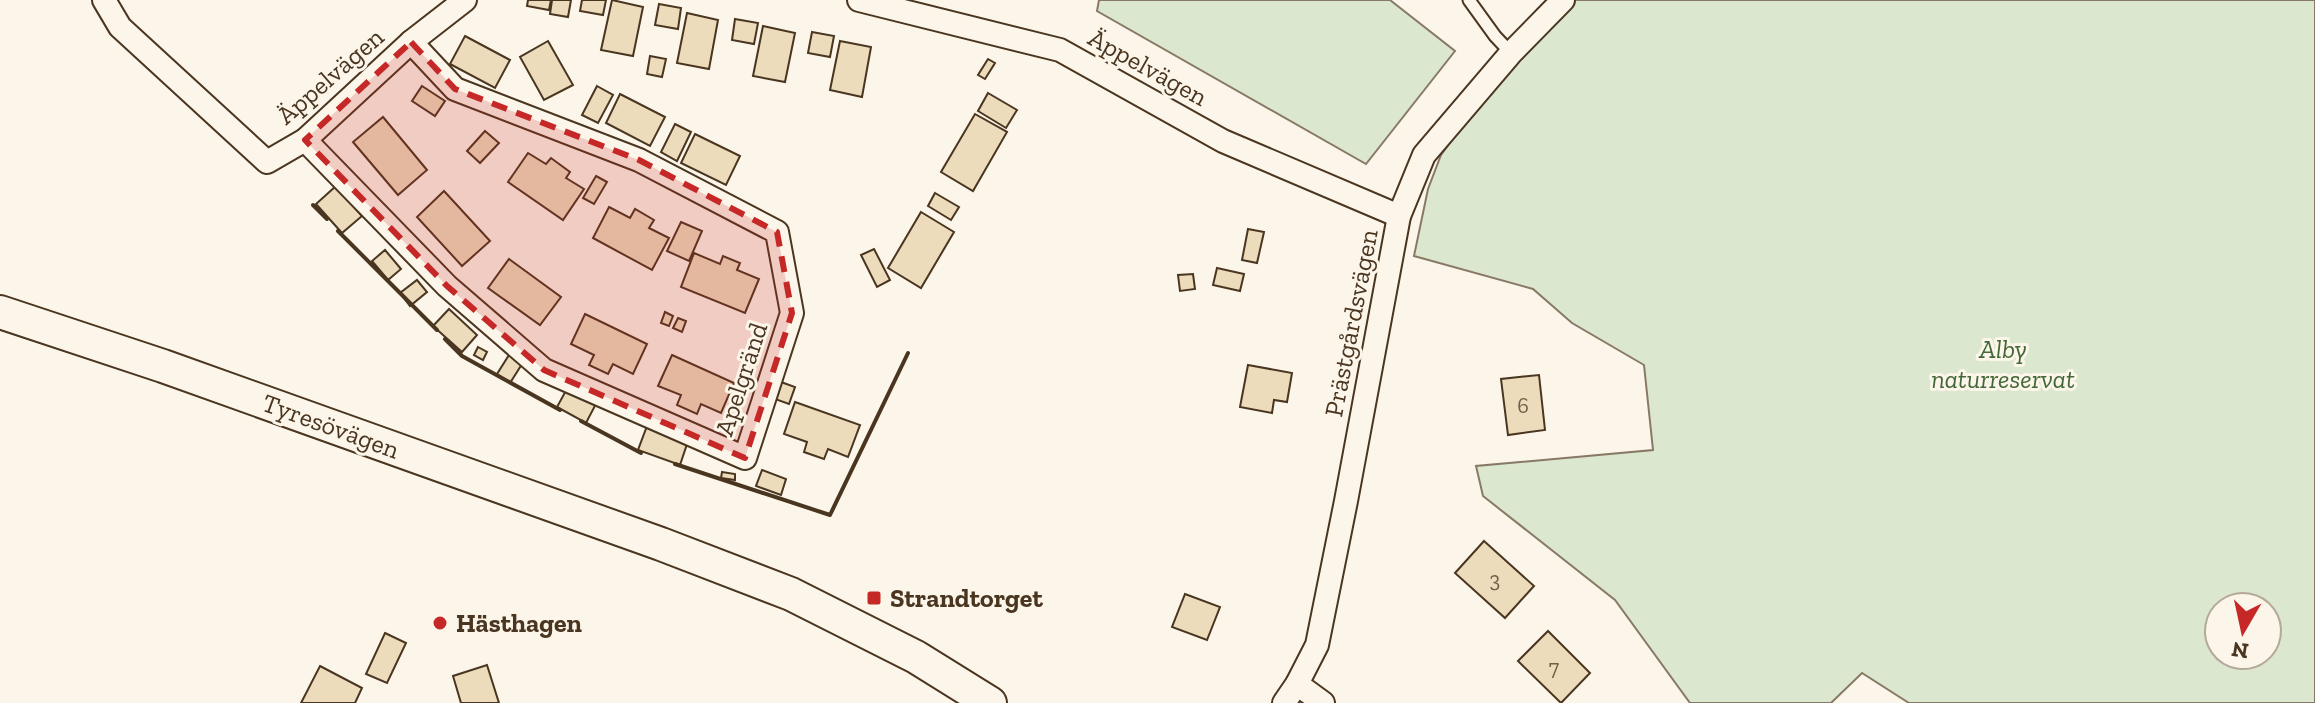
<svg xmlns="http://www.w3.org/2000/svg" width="2315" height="703" font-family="'Zilla Slab',serif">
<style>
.green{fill:#dce7d0;stroke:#887966;stroke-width:2;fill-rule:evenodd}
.building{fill:#ecdcbc;stroke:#4a3520;stroke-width:2}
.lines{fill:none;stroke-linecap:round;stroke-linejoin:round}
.lane-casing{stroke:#4a3520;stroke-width:15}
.street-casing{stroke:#4a3520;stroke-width:26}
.secondary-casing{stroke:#4a3520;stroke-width:36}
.lane{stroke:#fbf6e9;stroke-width:11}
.street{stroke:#fbf6e9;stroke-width:22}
.secondary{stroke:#fbf6e9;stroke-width:32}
.wall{stroke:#4a3520;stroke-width:4}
.marked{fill:#c62828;fill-opacity:0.2;stroke:#c62828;stroke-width:6;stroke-dasharray:16 10;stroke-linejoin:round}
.poi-dot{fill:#c62828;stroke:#fbf6e9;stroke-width:3}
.labels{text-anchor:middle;stroke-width:6;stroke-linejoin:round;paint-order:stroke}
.number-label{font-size:22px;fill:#725f47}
.street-label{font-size:26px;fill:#4a3520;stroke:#fbf6e9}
.park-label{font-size:26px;font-style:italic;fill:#436837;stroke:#fbf6e9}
.poi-label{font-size:26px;font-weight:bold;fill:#4a3520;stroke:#fbf6e9;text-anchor:start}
</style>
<rect width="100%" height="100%" fill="#fbf6e9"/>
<g class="green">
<path d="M 1099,0 L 1390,0 L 1455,51 L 1366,164 L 1097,11 Z"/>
<path d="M 1572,0 L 2315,0 L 2315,703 L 1909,703 L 1862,673 L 1831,703 L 1690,703 L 1615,600 L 1483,496 L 1476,466 L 1653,450 L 1644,365 L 1572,323 L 1533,289 L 1414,256 L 1428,189 L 1441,155 L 1488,90 ZM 2219,607 L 2267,607 L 2267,655 L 2219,655 Z"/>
</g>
<g class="building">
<path d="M 528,0 L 551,0 L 549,10 L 527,6 Z"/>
<path d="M 552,0 L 571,0 L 568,17 L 550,14 Z"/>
<path d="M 582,0 L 606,0 L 603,15 L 580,11 Z"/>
<path d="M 612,0 L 643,7 L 633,56 L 601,50 Z"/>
<path d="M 659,4 L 681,8 L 678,29 L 655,25 Z"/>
<path d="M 687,13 L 718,20 L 709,69 L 677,63 Z"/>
<path d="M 735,19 L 758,23 L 754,44 L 732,40 Z"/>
<path d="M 763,26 L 795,33 L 785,82 L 753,76 Z"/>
<path d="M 812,32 L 834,36 L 830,57 L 808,53 Z"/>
<path d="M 465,36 L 510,60 L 495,88 L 450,64 Z"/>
<path d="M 548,41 L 573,85 L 544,100 L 520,57 Z"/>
<path d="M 840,41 L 871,47 L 862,97 L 830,90 Z"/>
<path d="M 650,56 L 666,59 L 662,77 L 647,74 Z"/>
<path d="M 988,59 L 995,63 L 985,79 L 978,75 Z"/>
<path d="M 422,86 L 445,101 L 435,116 L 412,101 Z"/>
<path d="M 597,86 L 613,95 L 598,123 L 582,115 Z"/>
<path d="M 988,93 L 1017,110 L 1006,128 L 978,111 Z"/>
<path d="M 620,94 L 665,117 L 650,146 L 606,123 Z"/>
<path d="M 975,114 L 1007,132 L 973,191 L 941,172 Z"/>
<path d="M 383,117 L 427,170 L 398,195 L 353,142 Z"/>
<path d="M 675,124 L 691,132 L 677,161 L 661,152 Z"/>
<path d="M 485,131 L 499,143 L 480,163 L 467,151 Z"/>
<path d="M 695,134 L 740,156 L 726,185 L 681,163 Z"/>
<path d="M 528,153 L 546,164 L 551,158 L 570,172 L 566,178 L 584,189 L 563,220 L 508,182 Z"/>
<path d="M 596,176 L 607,182 L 594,204 L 583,198 Z"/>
<path d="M 336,186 L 362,216 L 342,233 L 316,204 Z"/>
<path d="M 444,191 L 490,241 L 462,266 L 417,217 Z"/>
<path d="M 935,193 L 959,207 L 951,220 L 928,206 Z"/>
<path d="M 609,207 L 630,218 L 635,209 L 654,220 L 649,228 L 669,238 L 652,270 L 593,238 Z"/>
<path d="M 921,212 L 954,232 L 921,288 L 888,268 Z"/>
<path d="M 681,222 L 702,231 L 689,261 L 667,251 Z"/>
<path d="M 1248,229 L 1264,232 L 1257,263 L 1242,260 Z"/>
<path d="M 874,249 L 890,280 L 877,287 L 861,255 Z"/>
<path d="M 385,250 L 401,269 L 388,280 L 372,261 Z"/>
<path d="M 694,253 L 720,264 L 723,256 L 740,263 L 737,270 L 759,279 L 745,313 L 681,287 Z"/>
<path d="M 509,259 L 561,297 L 540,325 L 488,288 Z"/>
<path d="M 1217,268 L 1244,274 L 1240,291 L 1213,285 Z"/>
<path d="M 1193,274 L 1195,289 L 1180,291 L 1178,275 Z"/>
<path d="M 417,280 L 427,292 L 410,306 L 400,293 Z"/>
<path d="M 449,309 L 477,335 L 462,352 L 433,326 Z"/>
<path d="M 665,312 L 673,316 L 669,326 L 661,323 Z"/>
<path d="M 585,314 L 647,344 L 633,374 L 613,364 L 608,374 L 589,365 L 594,355 L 571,344 Z"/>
<path d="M 678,318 L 686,321 L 682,332 L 673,328 Z"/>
<path d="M 478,347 L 487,352 L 483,360 L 474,355 Z"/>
<path d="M 509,355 L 522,364 L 510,383 L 497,374 Z"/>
<path d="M 672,355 L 734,383 L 721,413 L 701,404 L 697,414 L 677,405 L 681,395 L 658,386 Z"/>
<path d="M 1248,365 L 1292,373 L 1287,402 L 1274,400 L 1272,413 L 1240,407 Z"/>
<path d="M 1539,375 L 1545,430 L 1508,435 L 1501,379 Z"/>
<path d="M 781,382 L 795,387 L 789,404 L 775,399 Z"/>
<path d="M 569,385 L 598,400 L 586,423 L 557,407 Z"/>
<path d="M 795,402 L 860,425 L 848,457 L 828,449 L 824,459 L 804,452 L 807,442 L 784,434 Z"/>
<path d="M 647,426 L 688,441 L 680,465 L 638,450 Z"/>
<path d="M 762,470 L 786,479 L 781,495 L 756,486 Z"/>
<path d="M 722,472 L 735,474 L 735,480 L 721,478 Z"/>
<path d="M 1484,541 L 1534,586 L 1505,618 L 1455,573 Z"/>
<path d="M 1185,594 L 1220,607 L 1207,640 L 1172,627 Z"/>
<path d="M 1548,631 L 1590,673 L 1561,703 L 1518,661 Z"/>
<path d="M 385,633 L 406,643 L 387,683 L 366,674 Z"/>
<path d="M 487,665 L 499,703 L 461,703 L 453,676 Z"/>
<path d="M 320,666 L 362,688 L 355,703 L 301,703 Z"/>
</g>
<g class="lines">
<defs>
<path id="lane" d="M 1469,0 L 1495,36 L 1511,53"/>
<g id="street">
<path d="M 104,0 L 120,27 L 267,162 L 305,140 L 411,42 L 465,0"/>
<path d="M 859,0 L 1060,50 L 1223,141 L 1399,216"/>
<path d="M 305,140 L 447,286 L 544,370 L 745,458 L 792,313 L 777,232 L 639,160 L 455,89 L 411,42"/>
<path d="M 1297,684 L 1323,703"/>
<path d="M 1284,703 L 1297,684 L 1317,645 L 1346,501 L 1399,216 L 1424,155 L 1511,53 L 1563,0"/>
</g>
<path id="secondary" d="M 0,312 L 163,366 L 661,544 L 791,594 L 916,657 L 990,703"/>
</defs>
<use href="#lane" class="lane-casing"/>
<use href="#street" class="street-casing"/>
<use href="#secondary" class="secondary-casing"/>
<use href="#lane" class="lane"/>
<use href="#street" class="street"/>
<use href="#secondary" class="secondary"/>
<g class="wall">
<path d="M 313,205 L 327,219"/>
<path d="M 338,231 L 437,330"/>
<path d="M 445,339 L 462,356 L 560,410"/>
<path d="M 581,421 L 641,453"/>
<path d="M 675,464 L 830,515 L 908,353"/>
</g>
</g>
<path class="marked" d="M 411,42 L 455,89 L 639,160 L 777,232 L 792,313 L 745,458 L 544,370 L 447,286 L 305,140 Z"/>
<g class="poi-dot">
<rect x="866" y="590" width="16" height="16" rx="4"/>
<circle cx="440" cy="623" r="8"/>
</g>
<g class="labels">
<g class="number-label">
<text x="1523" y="413">6</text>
<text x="1495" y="587">3</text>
<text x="1554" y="675">7</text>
</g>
<g class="street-label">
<text transform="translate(1148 67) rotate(29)" y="9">Äppelvägen</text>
<text transform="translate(330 76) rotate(-41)" y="9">Äppelvägen</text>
<text transform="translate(1351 323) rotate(-79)" y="9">Prästgårdsvägen</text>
<text transform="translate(741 379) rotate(-72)" y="9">Apelgränd</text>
<text transform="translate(331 426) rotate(20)" y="9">Tyresövägen</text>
</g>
<g class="park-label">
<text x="2003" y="358">Alby<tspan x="2003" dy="30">naturreservat</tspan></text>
</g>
<g class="poi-label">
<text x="890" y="607">Strandtorget</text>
<text x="456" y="632">Hästhagen</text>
</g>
</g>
<g transform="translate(2243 631) rotate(189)"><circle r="38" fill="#fbf6e9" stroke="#b4a999" stroke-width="2"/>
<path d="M0-6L14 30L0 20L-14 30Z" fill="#c62828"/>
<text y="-12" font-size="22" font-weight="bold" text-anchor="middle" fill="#4a3520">N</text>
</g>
</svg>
